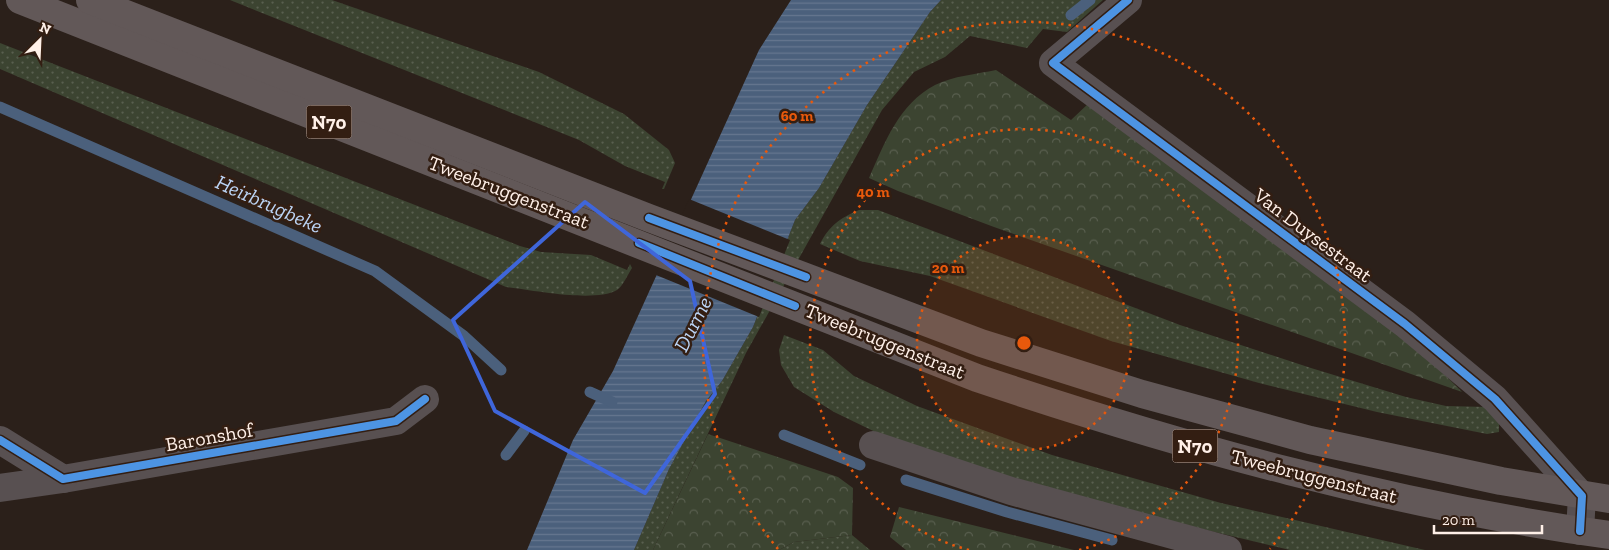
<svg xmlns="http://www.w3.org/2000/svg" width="1609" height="550" font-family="'Zilla Slab',serif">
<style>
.grass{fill:url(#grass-dots)}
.forest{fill:url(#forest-crowns)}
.water{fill:url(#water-rules)}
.pier{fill:#2b201a}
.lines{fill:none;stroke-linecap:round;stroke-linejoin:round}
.stream{stroke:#4b607c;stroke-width:11}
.minor{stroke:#585051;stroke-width:28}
.primary{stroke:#625858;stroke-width:28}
.cycleway-casing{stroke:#331e12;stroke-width:11}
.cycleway{stroke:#4d94e3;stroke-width:8}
.marked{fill:none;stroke:#3f66da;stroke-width:4;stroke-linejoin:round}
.ring{fill:none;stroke:#e8590c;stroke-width:2.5;stroke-dasharray:2.5 5}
.labels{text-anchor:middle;stroke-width:5;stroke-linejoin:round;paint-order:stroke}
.shield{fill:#331e12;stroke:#c2b1a8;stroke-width:1}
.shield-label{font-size:19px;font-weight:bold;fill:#fff0e8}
.street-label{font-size:20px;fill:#fff0e8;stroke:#331e12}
.water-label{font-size:21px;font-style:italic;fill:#bbd4f5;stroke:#331e12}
.centre{fill:#e8590c;stroke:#331e12;stroke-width:2.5}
.ring-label{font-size:15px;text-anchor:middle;font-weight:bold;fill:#e8590c;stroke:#331e12;stroke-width:5;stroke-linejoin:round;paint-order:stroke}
</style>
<defs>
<pattern id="grass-dots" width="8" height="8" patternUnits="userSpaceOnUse" patternTransform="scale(1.25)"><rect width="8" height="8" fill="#3c4431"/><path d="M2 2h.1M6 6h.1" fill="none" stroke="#595f4f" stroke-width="1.8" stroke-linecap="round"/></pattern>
<pattern id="forest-crowns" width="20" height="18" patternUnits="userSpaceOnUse" patternTransform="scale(1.25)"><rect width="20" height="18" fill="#3c4431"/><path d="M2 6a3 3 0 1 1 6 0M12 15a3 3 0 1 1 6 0" fill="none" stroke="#595f4f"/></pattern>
<pattern id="water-rules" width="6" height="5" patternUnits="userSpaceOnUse" patternTransform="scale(1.25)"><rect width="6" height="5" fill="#4b607c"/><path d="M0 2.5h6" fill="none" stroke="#66778f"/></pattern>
</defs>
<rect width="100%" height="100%" fill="#2b201a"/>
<g class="grass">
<path d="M 230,0 L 332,0 L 539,72 L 624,114 L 669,150 L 675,163 L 664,189 L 662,189 L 665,182 L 625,166 L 579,140 Z"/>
<path d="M 941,0 L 1103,0 L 1067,32 L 1043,29 L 1027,48 L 970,36 L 945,57 L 914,72 L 882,110 L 746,353 L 653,550 L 634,550 L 669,469 L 706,401 L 722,381 L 753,327 L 795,220 L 819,188 L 867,105 L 930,12 Z"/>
<path d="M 0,43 L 520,246 L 541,252 L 591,255 L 627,270 L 630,264 L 632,268 C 628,274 623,286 617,290 C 594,303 533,290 506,287 L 0,69 Z"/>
<path d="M 859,210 L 878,210 L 1180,325 L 1311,368 L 1406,397 L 1446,406 L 1489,407 L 1499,420 L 1499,432 L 1487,434 L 1377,412 L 1259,383 L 1111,341 L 930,276 L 860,261 L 820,244 C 829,226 840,218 859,210 Z"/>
<path d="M 784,335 L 823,350 L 854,376 L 917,406 L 1052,455 L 1221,503 L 1425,550 L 1290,550 L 1090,502 L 894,441 L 834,412 L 794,387 L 781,365 L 779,350 Z"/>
<path d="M 852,535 L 870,550 L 779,550 L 794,542 Z"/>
</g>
<g class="forest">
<path d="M 996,70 L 1071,120 L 1089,103 L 1411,341 L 1462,392 L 994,227 L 898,191 L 869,178 C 885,142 899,104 935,85 C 953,76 977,74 996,70 Z"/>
<path d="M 708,434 L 838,477 L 853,488 L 852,535 L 794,542 L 779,550 L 653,550 Z"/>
<path d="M 899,507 L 1074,550 L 906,550 L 890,537 Z"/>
</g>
<path class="water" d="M 791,0 L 941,0 L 930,12 L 867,105 L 819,188 L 795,220 L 753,327 L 722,381 L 706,401 L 669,469 L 634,550 L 527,550 L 573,440 L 613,371 L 759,50 Z"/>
<path class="pier" d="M 689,199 L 790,240 L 759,317 L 656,275 Z"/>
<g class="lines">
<g class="stream">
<path d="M 1071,15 L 1090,0"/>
<path d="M 0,107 L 375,271 L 464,336 L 501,370"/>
<path d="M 590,392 L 612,402"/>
<path d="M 784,435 L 860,465"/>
<path d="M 506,455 L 524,431"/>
<path d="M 906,480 L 1007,512 L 1112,540"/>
</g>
<g class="minor">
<path d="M 1128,0 L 1053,63 L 1405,324 L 1495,399 L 1582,496 L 1580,531"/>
<path d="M 0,440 L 63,479 L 396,421 L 425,399"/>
<path d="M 873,445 L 1011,491 L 1228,550"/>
<path d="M 0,488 L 63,479"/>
</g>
<g class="primary">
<path d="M 20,0 L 977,378 C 1183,447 1393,505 1609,535"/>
<path d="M 90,0 L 649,218 L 981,343 L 1142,394 L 1310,440 L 1501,481 L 1609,499"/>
</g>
<defs>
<g id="cycleway">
<path d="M 1128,0 L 1053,63 L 1405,324 L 1495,399 L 1582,496 L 1580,531"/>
<path d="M 649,218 L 806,277"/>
<path d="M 639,243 L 795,306"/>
<path d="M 0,440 L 63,479 L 396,421 L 425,399"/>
</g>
</defs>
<use href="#cycleway" class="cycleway-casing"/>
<use href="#cycleway" class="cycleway"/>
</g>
<path class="marked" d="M 585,202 L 690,281 L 715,394 L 645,493 L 495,411 L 453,320 Z"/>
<circle cx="1024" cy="343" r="107" fill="#e8590c" fill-opacity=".12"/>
<g class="ring">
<circle cx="1024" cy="343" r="107"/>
<path d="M969 550A214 214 0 1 1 1079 550"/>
<path d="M778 549A321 321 0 1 1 1270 549"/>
</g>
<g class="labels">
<g class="shield">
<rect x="306.5" y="105.5" width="45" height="33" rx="4"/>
<rect x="1172.5" y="429.5" width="45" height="33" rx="4"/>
</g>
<g class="shield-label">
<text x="329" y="129">N70</text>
<text x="1195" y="453">N70</text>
</g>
<g class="street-label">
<text transform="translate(509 192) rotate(21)" y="7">Tweebruggenstraat</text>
<text transform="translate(1313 235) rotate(37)" y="7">Van Duysestraat</text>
<text transform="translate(885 341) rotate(22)" y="7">Tweebruggenstraat</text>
<text transform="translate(209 437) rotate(-10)" y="7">Baronshof</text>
<text transform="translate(1314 476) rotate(14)" y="7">Tweebruggenstraat</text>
</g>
<g class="water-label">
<text transform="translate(269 204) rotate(24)" y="7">Heirbrugbeke</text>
<text transform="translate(693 324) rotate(-63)" y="7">Durme</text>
</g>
</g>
<circle cx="1024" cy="343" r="8" class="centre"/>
<g class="ring-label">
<text x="797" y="121">60 m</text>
<text x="873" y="197">40 m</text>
<text x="948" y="273">20 m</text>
</g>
<g transform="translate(40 40) rotate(24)" stroke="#331e12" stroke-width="4" paint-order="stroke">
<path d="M0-4L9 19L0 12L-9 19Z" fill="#fff0e8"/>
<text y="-8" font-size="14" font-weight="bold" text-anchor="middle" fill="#fff0e8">N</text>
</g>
<path d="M1434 525v8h108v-8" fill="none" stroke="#fff0e8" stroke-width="2.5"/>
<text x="1442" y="525" font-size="15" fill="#fff0e8" stroke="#331e12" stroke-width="4" paint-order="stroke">20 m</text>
</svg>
